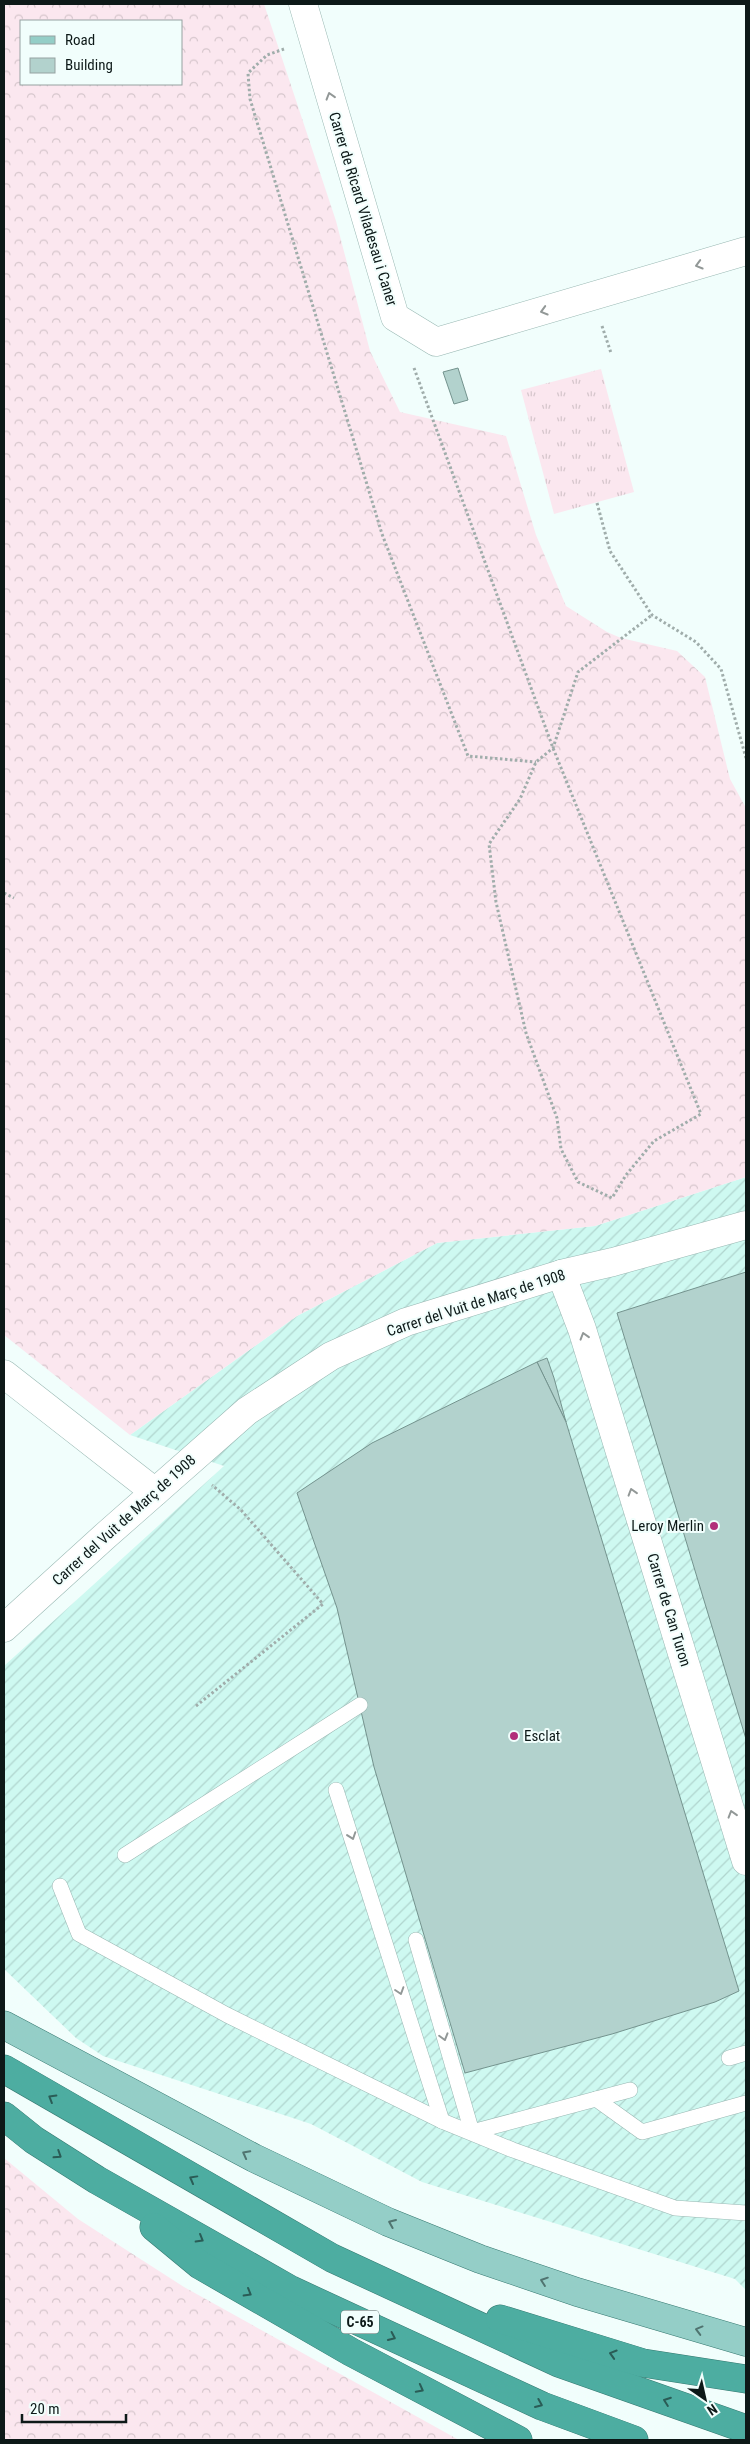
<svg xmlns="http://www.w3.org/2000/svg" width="750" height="2444" font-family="'Roboto Condensed',sans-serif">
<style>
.industrial{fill:url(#industrial-furrows)}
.grass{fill:url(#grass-tufts)}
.forest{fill:url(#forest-crowns);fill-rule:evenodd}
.building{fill:#b2d2cd;stroke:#74938e}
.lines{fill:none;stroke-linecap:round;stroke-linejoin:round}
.lane-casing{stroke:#99b8b3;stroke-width:16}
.street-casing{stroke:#99b8b3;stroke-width:29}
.primary-casing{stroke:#377971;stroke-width:29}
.highway-casing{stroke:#377971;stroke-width:29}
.path{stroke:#a0adab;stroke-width:3;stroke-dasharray:2.5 2.5;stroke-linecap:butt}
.lane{stroke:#fff;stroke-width:15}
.street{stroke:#fff;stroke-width:28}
.primary{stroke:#94cec7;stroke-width:28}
.highway{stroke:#4dada1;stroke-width:28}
.oneway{stroke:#929897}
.oneway2{stroke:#2a5c56}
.oneway3{stroke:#507470}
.poi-dot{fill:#b12f7a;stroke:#f1fefc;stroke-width:2}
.labels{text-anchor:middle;stroke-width:4;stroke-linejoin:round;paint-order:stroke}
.shield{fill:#f1fefc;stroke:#515e5c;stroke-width:1}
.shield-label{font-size:14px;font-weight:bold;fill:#0d1918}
.street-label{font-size:15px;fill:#0d1918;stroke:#f1fefc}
.poi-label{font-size:15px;fill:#0d1918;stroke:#f1fefc;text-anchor:end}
</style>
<defs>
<pattern id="industrial-furrows" width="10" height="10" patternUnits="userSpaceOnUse" patternTransform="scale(1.25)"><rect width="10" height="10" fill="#cef9f1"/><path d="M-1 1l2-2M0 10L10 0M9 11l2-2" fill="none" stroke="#b0d5ce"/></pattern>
<pattern id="grass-tufts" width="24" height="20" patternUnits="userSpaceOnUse" patternTransform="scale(1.25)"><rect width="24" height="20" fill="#fbe7ef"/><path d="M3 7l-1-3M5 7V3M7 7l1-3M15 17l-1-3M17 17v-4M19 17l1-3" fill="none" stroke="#d6c6cc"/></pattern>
<pattern id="forest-crowns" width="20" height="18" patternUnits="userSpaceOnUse" patternTransform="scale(1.25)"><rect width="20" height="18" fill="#fbe7ef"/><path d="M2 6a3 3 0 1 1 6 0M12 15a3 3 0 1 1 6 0" fill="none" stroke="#d6c6cc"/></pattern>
</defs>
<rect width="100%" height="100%" fill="#f1fefc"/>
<path class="industrial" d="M 746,1177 L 746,2290 L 735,2279 L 422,2182 L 311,2124 L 103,2056 L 76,2038 L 4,1969 L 4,1666 L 224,1466 L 130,1435 L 297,1316 L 437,1243 L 595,1226 Z"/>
<path class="grass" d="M 601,369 L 634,492 L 554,514 L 521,390 Z"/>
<g class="forest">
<path d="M 4,4 L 264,4 L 336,221 L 370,351 L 400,412 L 506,436 L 536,535 L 566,606 L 607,632 L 621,638 L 677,651 L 705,677 L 730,779 L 746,808 L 746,1177 L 595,1226 L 437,1243 L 297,1316 L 130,1435 L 4,1335 ZM 21,21 L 181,21 L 181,84 L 21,84 Z"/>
<path d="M 4,2158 L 78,2219 L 184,2287 L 459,2440 L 4,2440 Z"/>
</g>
<g class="building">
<path d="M 458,368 L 468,400 L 454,404 L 443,372 Z"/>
<path d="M 746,1272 L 746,1739 L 617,1313 Z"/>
<path d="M 547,1358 L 554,1378 L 566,1422 L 537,1362 Z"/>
<path d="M 537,1362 L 566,1422 L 739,1991 L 715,2002 L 612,2034 L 465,2073 L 374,1767 L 337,1608 L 297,1493 L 372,1443 Z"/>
</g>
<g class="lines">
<defs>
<g id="lane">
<path d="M 336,1790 L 442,2121"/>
<path d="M 125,1855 L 360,1705"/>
<path d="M 60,1886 L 79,1934 L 227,2015 L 442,2121 L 513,2150 L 675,2208 L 746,2213"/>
<path d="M 416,1940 L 472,2132 L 596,2099 L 642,2132 L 746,2103"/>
<path d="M 729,2058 L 746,2053"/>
<path d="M 596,2099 L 630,2090"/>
</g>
<g id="street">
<path d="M 303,4 L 395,317 L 436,342 L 746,251"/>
<path d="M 561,1274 L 582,1329 L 746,1861"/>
<path d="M 4,1374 L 155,1492"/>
<path d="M 4,1628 L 104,1537 L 247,1411 L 331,1356 L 406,1322 L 561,1274 L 613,1262 L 746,1225"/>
</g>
<path id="primary" d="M 4,2025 L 254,2158 L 388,2222 L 480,2259 L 577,2292 L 746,2342"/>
<g id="highway">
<path d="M 4,2069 L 332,2258 L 559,2363 L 746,2429"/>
<path d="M 4,2116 L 34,2140 L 97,2180 L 291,2290 L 542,2406 L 634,2440"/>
<path d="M 154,2227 L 200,2265 L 351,2352 L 518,2440"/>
<path d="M 500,2319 L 643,2363 L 746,2379"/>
</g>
</defs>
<use href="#lane" class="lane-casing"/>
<use href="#street" class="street-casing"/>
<use href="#primary" class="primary-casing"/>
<use href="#highway" class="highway-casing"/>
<g class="path">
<path d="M 284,49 L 267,55 L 248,73 L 250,99 L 382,534 L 468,756 L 536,762"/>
<path d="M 602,326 L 611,353"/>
<path d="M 414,368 L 553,748 L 701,1114 L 654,1141 L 626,1175 L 612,1198 L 578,1182 L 561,1149 L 557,1118 L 526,1033 L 496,902 L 489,844 L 520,799 L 536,762 L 553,748 L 578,672 L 652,615"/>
<path d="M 597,503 L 610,551 L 652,615 L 696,642 L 721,669 L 746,758"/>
<path d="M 4,893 L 14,898"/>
<path d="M 196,1706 L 323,1604 L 241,1510 L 212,1485"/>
</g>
<use href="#lane" class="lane"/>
<use href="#street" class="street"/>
<use href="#primary" class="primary"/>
<use href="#highway" class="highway"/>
</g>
<defs><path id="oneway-chevron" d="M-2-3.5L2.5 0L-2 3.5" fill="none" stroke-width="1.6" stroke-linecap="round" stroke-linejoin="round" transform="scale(1.25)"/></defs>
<g class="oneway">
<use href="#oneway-chevron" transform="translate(330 96) rotate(-107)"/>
<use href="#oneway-chevron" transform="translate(699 265) rotate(164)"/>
<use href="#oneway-chevron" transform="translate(544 311) rotate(164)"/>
<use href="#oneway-chevron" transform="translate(584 1336) rotate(-107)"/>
<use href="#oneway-chevron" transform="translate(632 1492) rotate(-107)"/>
<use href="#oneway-chevron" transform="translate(732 1814) rotate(-107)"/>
<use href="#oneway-chevron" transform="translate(352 1836) rotate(71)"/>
<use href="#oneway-chevron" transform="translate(400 1991) rotate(72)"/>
<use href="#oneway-chevron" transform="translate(444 2037) rotate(74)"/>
</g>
<g class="oneway2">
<use href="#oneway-chevron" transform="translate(52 2098) rotate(-149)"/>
<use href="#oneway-chevron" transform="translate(58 2155) rotate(33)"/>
<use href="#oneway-chevron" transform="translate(193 2179) rotate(-151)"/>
<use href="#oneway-chevron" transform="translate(200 2239) rotate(30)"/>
<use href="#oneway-chevron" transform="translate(248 2293) rotate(30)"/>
<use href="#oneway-chevron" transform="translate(392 2337) rotate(25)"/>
<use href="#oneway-chevron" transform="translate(613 2354) rotate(-163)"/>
<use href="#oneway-chevron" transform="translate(420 2389) rotate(28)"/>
<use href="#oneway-chevron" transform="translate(667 2401) rotate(-160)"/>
<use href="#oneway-chevron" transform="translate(539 2404) rotate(23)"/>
</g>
<g class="oneway3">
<use href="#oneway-chevron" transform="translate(246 2154) rotate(-152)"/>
<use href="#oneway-chevron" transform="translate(392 2223) rotate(-157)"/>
<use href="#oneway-chevron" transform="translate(544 2281) rotate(-161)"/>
<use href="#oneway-chevron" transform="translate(699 2330) rotate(-165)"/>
</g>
<g class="poi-dot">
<circle cx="714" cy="1526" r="5"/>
<circle cx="514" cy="1736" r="5"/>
</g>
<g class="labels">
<rect class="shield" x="341" y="2310.5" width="38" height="23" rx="4"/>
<g class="shield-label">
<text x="360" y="2327">C-65</text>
</g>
<g class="street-label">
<text transform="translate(363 209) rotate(73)" y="5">Carrer de Ricard Viladesau i Caner</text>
<text transform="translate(476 1303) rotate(-18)" y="5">Carrer del Vuit de Març de 1908</text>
<text transform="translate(124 1520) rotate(-42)" y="5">Carrer del Vuit de Març de 1908</text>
<text transform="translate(669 1610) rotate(73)" y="5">Carrer de Can Turon</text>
</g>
<g class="poi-label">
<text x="704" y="1531">Leroy Merlin</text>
<text x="524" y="1741" text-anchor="start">Esclat</text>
</g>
</g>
<rect width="750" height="2444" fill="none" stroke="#0d1918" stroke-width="10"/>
<rect x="20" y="20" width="162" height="65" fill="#f1fefc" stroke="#96a2a1"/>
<rect x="30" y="36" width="25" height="8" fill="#94cec7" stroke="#96a2a1"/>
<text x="65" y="45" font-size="15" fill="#0d1918">Road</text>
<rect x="30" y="58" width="25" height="15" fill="#b2d2cd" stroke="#96a2a1"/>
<text x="65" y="70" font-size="15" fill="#0d1918">Building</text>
<g transform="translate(705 2399) rotate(146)" stroke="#f1fefc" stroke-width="4" paint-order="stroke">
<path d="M0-4L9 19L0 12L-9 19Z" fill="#0d1918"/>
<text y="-8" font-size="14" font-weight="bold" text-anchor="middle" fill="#0d1918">N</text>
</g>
<path d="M22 2414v8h104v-8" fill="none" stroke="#0d1918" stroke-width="2.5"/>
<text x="30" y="2414" font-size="15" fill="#0d1918" stroke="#f1fefc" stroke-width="4" paint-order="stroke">20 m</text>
</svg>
